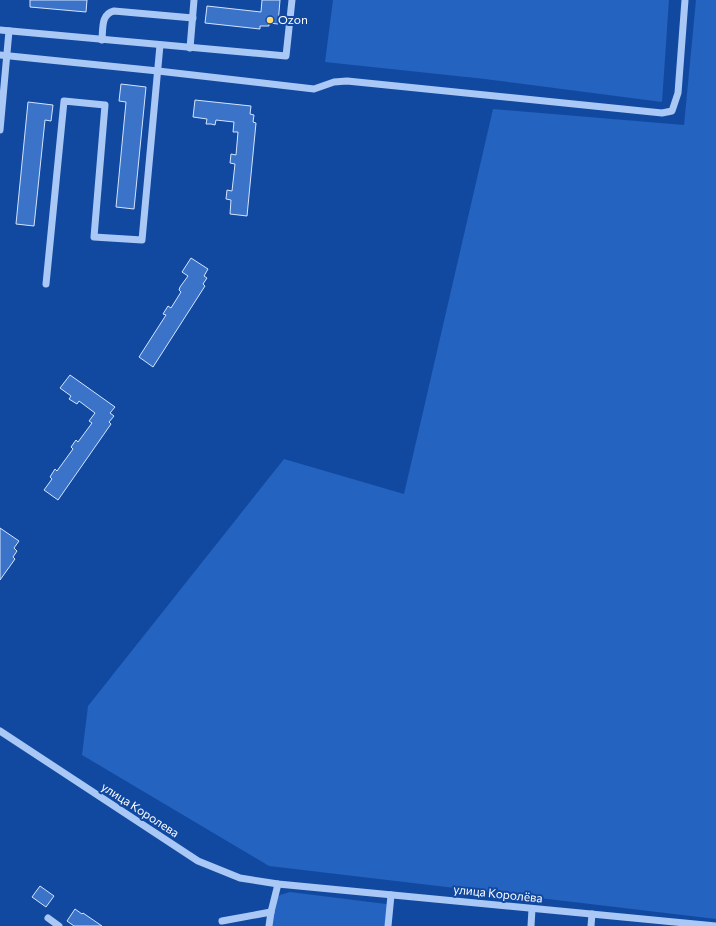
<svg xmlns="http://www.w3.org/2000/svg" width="716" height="926" font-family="Commissioner,sans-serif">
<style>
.green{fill:#2463bf}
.building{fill:#3a73c8;stroke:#d3e4fe}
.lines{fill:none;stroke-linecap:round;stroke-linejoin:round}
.minor{stroke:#aac8f5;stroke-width:7}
.poi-dot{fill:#ffdc6e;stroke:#1149a1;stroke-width:1.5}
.labels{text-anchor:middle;stroke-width:4;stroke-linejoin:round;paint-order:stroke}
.poi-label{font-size:12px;fill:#fff;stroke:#1149a1;text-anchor:start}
.street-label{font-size:12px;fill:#fff;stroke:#1149a1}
</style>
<rect width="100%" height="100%" fill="#1149a1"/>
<g class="green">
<path d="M 333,0 L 669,0 L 662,102 L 485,79 L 325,62 Z"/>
<path d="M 696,0 L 716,0 L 716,919 L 269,866 L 82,755 L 88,706 L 284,459 L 404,494 L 493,109 L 684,125 Z"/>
<path d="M 290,892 L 386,904 L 389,906 L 389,926 L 271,926 L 274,901 L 280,895 Z"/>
</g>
<g class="building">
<path d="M 30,0 L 87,0 L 86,12 L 30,7 Z"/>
<path d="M 262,0 L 280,0 L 278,24 L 269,23 L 269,26 L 260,26 L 260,29 L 205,23 L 207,6 L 261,12 Z"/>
<path d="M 121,84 L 146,87 L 134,209 L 116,207 L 126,102 L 119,101 Z"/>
<path d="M 195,100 L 251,106 L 250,114 L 254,115 L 253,122 L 256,123 L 247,216 L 230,214 L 231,200 L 226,199 L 227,190 L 232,191 L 235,164 L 230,163 L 231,154 L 236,155 L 238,132 L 233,132 L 234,122 L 216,120 L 215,125 L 211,124 L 206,124 L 207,119 L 193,117 Z"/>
<path d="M 28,102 L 53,105 L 51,121 L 45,120 L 34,226 L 16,224 Z"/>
<path d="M 191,258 L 208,269 L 204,276 L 207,278 L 203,284 L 205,286 L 153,367 L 139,357 L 166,315 L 163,314 L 168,306 L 171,308 L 181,292 L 179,290 L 180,287 L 188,276 L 182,272 Z"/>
<path d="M 70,375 L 115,407 L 110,413 L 114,416 L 109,422 L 111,424 L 58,500 L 44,490 L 52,479 L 50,477 L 55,469 L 57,471 L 73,449 L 71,447 L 76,440 L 78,442 L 92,423 L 89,421 L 95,413 L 79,401 L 77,404 L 69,399 L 71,396 L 60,388 Z"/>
<path d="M 0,528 L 19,541 L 14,548 L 17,551 L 13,557 L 15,559 L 0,580 Z"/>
<path d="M 40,886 L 54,896 L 46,907 L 32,897 Z"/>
<path d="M 75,909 L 82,914 L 83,913 L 102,926 L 74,926 L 67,921 Z"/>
</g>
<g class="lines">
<g class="minor">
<path d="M 0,30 L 286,56 L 292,0"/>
<path d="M 102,40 C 103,28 101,14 114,11 L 193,18"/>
<path d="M 190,48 L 194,0"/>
<path d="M 0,55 L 158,71 L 314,89 L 334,82 L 347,81 L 662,113 L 672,111 L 678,93 L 685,0"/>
<path d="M 0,130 L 9,31"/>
<path d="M 46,284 L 64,101 L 105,105 L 94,237 L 142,240 L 160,45"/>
<path d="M 0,731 L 198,861 L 240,878 L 278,884 L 716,926"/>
<path d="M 48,918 L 59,926"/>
<path d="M 222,921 L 271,912"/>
<path d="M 269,926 L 271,912 L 278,884"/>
<path d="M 388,926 L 391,895"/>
<path d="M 531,926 L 532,909"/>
<path d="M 591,926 L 592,914"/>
</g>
</g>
<circle class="poi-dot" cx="270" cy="20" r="4"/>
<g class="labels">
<g class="poi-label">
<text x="278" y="24">Ozon</text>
</g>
<g class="street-label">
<text transform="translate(140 810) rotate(33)" y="4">улица Королева</text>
<text transform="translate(498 894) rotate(6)" y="4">улица Королёва</text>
</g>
</g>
</svg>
